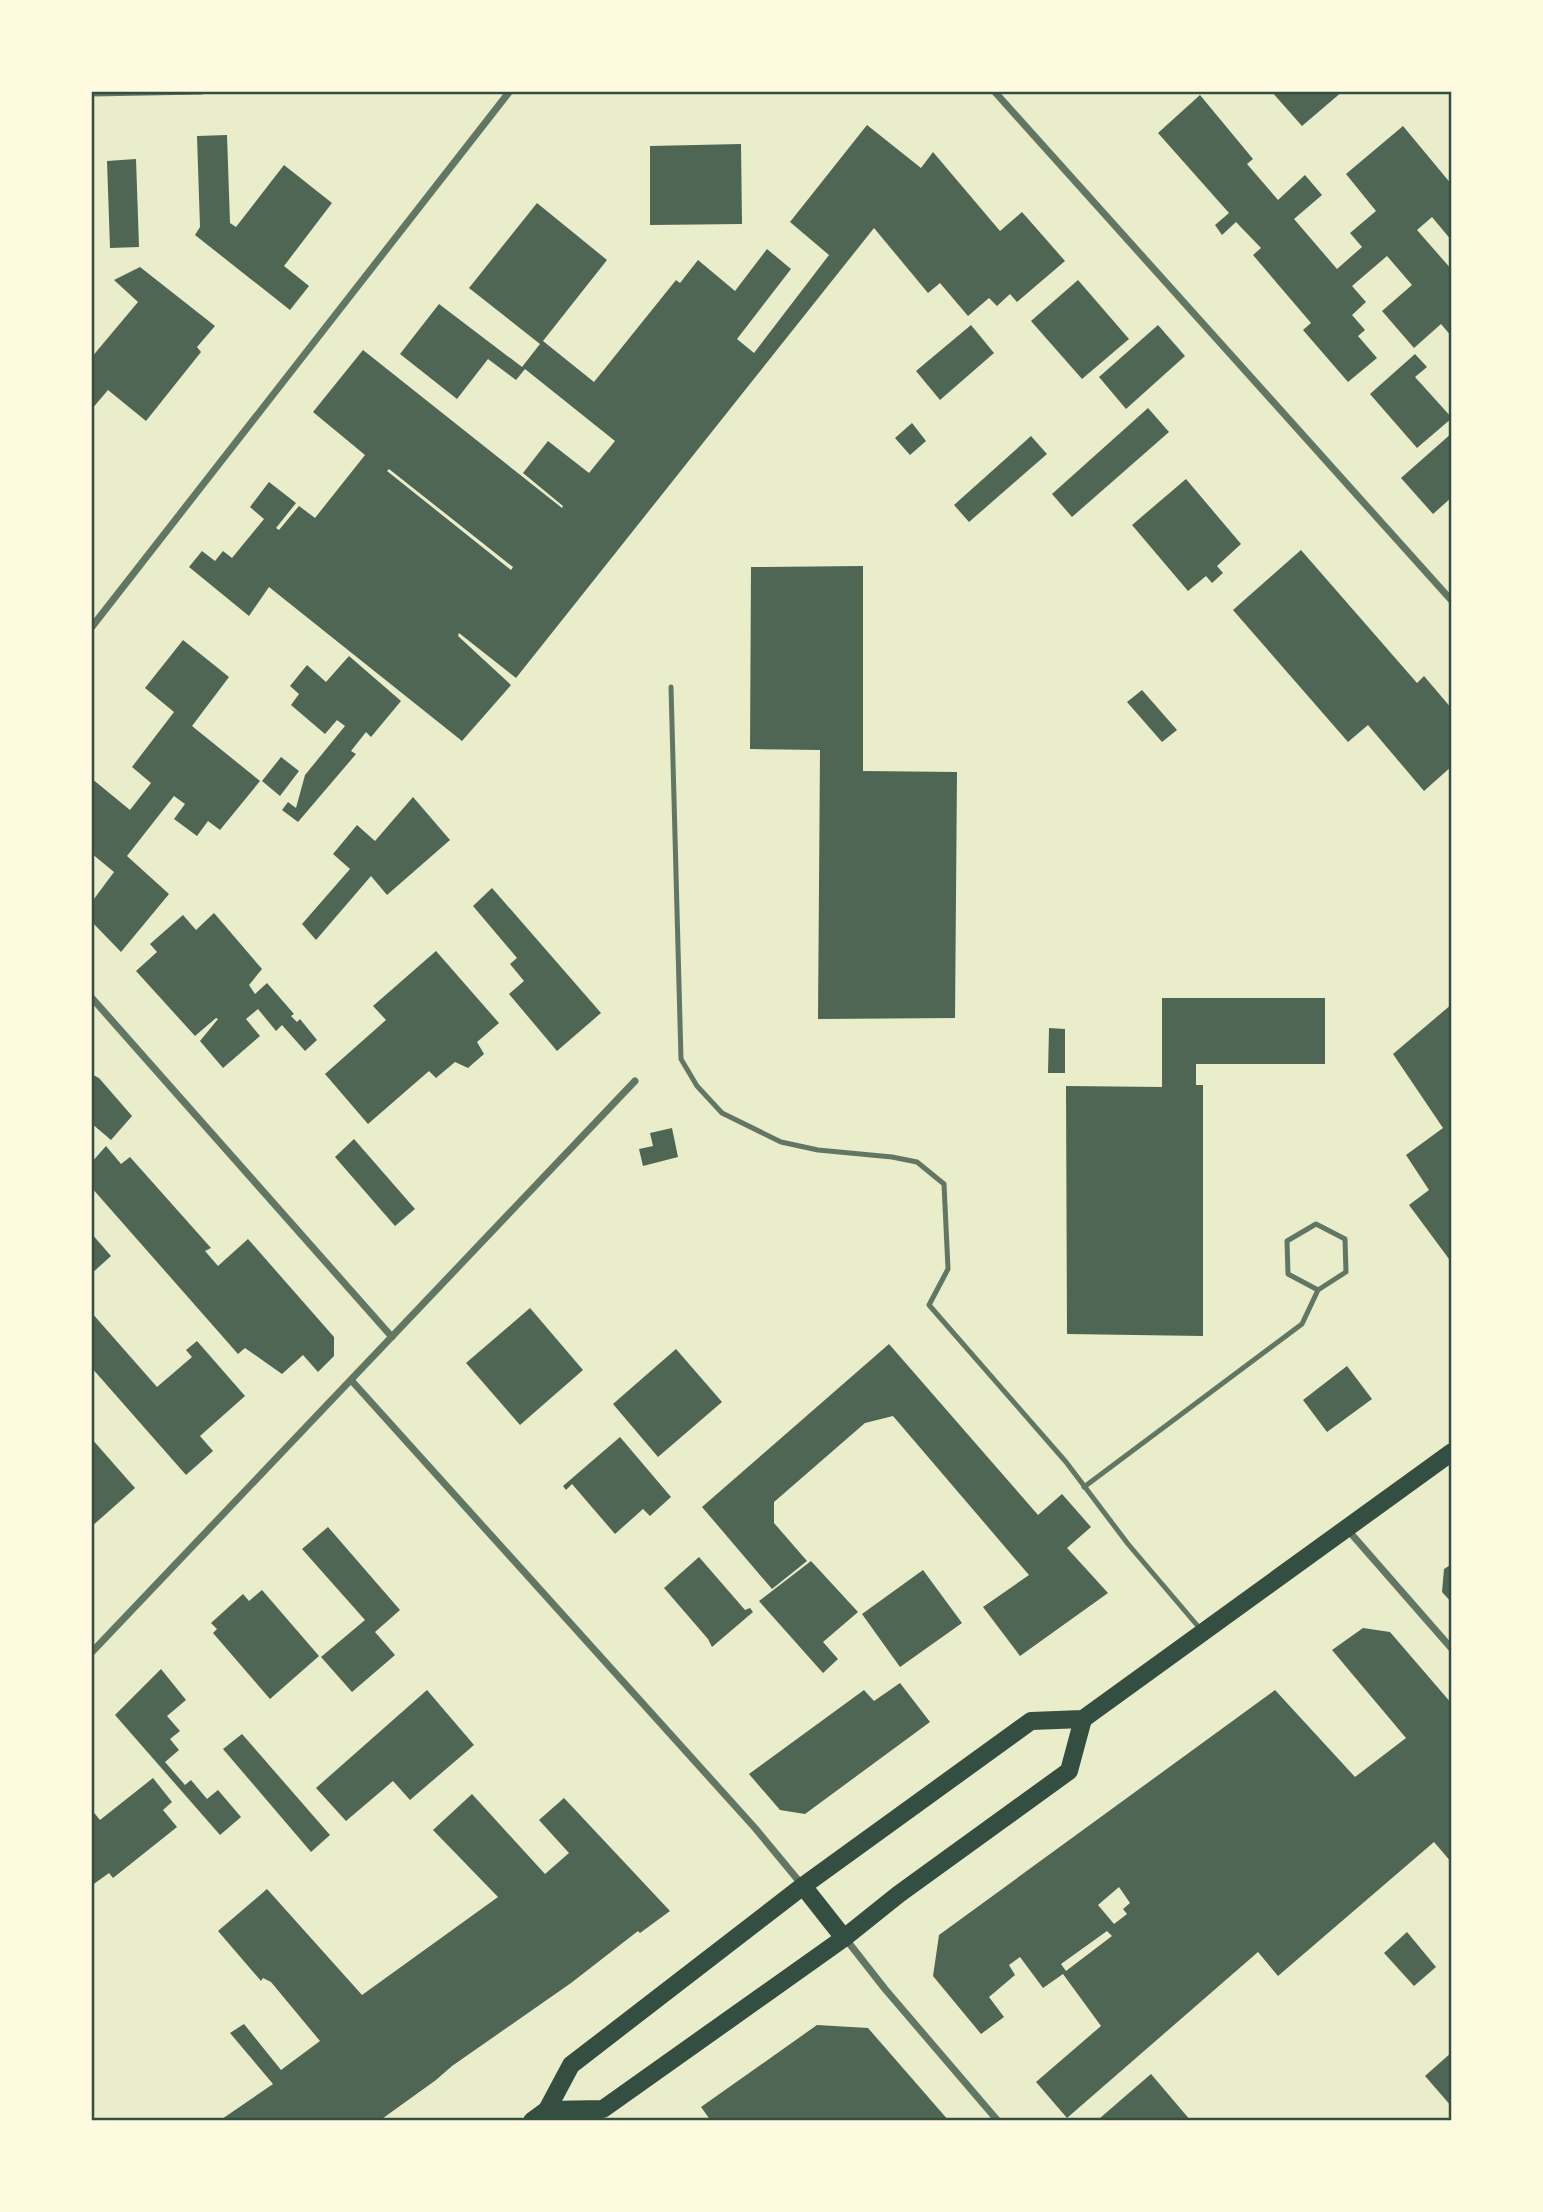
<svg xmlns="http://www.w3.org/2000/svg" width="1543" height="2212" font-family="'Work Sans',sans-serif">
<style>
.building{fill:#4f6655;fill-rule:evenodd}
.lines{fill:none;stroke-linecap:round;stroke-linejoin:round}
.service{stroke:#617663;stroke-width:5}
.minor{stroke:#617663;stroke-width:7}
.primary{stroke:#344e41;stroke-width:18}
.neatline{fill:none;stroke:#344e41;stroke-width:2.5}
</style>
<rect width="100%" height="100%" fill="#e9edc9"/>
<g class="building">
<path d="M 1271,91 L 1343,91 L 1302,126 Z"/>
<path d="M 1200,95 L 1253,159 L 1247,164 L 1278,200 L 1305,175 L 1322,195 L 1294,219 L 1337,269 L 1362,247 L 1350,233 L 1376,211 L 1346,174 L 1403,126 L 1452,185 L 1452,241 L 1432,217 L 1417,230 L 1452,270 L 1452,337 L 1441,324 L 1414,348 L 1382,311 L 1412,285 L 1387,256 L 1352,286 L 1366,302 L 1352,315 L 1365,330 L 1358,336 L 1377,358 L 1348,382 L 1303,330 L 1311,323 L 1253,255 L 1261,248 L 1236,222 L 1222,235 L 1215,225 L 1229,213 L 1158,133 Z"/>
<path d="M 867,125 L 921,168 L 933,152 L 1000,231 L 1022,212 L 1065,261 L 1017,302 L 1010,294 L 997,306 L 989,298 L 968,316 L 940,283 L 928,293 L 874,228 L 516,678 L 459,633 L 458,636 L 511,685 L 462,741 L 269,587 L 249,616 L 189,567 L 202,551 L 215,561 L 223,551 L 232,558 L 264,519 L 250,507 L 269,482 L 296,503 L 276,528 L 279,530 L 299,506 L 315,518 L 365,455 L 313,412 L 363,350 L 562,508 L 563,506 L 523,473 L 548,441 L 589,473 L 615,441 L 525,369 L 516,380 L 488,359 L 457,399 L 400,354 L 439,304 L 522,367 L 540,344 L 469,288 L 537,203 L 607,260 L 543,341 L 594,382 L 676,280 L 680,283 L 698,260 L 735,291 L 767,249 L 791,269 L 737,339 L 754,353 L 829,255 L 790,222 ZM 389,469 L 513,567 L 511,570 L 387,471 Z"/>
<path d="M 227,135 L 230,223 L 236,227 L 284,165 L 332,203 L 284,266 L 309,286 L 290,310 L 195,235 L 200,227 L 197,136 Z"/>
<path d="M 741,144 L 742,224 L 650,225 L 650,146 Z"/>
<path d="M 136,159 L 139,247 L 110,248 L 107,161 Z"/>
<path d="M 140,267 L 215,326 L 197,347 L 201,352 L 146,421 L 108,390 L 91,410 L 91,358 L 138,302 L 114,280 Z"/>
<path d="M 1078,280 L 1129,339 L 1082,379 L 1031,321 Z"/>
<path d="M 971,325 L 994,353 L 940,400 L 916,371 Z"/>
<path d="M 1158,325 L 1185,356 L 1126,409 L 1099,377 Z"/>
<path d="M 1415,354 L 1427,367 L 1415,377 L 1452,418 L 1417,448 L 1370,394 Z"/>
<path d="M 1148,408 L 1169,432 L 1072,517 L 1052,494 Z"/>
<path d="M 912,423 L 926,441 L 910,455 L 895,438 Z"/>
<path d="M 1452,433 L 1452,497 L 1433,514 L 1401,478 Z"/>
<path d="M 1031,436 L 1047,454 L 969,522 L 954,505 Z"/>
<path d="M 1186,479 L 1241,544 L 1217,566 L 1223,573 L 1212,583 L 1206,576 L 1188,591 L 1132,525 Z"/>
<path d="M 1301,550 L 1417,683 L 1424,676 L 1452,709 L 1452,766 L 1424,791 L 1368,725 L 1348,742 L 1233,610 Z"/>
<path d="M 863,566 L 863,771 L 957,772 L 955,1018 L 818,1019 L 820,750 L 750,749 L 751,567 Z"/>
<path d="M 183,640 L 229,677 L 192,726 L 260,781 L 220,830 L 208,821 L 197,836 L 174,819 L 185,804 L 174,796 L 127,856 L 169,894 L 121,952 L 91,921 L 91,903 L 114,872 L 91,853 L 91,778 L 130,810 L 151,783 L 132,767 L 174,712 L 145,688 Z"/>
<path d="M 349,656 L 401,701 L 371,737 L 366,732 L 351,751 L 356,754 L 298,822 L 282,810 L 288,802 L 296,808 L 305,775 L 345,726 L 337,720 L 325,734 L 291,705 L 299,694 L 290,686 L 307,665 L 326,682 Z"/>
<path d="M 1142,690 L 1177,730 L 1162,742 L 1127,702 Z"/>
<path d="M 281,757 L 299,771 L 280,796 L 262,781 Z"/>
<path d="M 413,797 L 450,840 L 387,895 L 371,876 L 316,940 L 302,924 L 350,869 L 333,854 L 357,825 L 375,841 Z"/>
<path d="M 492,888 L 601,1013 L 557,1051 L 509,994 L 524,981 L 510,964 L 517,958 L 473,906 Z"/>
<path d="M 214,913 L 262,969 L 249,985 L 255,994 L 267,983 L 294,1014 L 291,1016 L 297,1022 L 300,1019 L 317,1040 L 305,1051 L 282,1025 L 276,1031 L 258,1009 L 246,1019 L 260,1036 L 223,1068 L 200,1041 L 218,1019 L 216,1018 L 195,1036 L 136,971 L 157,952 L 150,944 L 183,915 L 196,930 Z"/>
<path d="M 436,951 L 499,1023 L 477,1042 L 484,1054 L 468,1068 L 455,1062 L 436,1078 L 429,1071 L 368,1124 L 325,1074 L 386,1020 L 373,1006 Z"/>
<path d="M 1162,998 L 1325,998 L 1325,1064 L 1196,1064 L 1196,1085 L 1203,1085 L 1203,1336 L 1067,1334 L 1066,1086 L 1162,1087 Z"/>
<path d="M 1452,1004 L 1452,1263 L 1409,1205 L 1429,1190 L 1406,1155 L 1443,1128 L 1393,1054 Z"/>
<path d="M 1049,1028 L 1065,1029 L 1065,1073 L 1048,1073 Z"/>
<path d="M 91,1074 L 99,1078 L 132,1116 L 111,1140 L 91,1123 Z"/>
<path d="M 672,1128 L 678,1157 L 643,1166 L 639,1149 L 653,1146 L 650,1133 Z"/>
<path d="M 354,1139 L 415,1209 L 395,1226 L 335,1157 Z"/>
<path d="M 106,1146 L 121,1164 L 130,1157 L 211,1248 L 205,1251 L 218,1266 L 248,1239 L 334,1337 L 334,1356 L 318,1372 L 303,1355 L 282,1374 L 245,1348 L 238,1354 L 91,1187 L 91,1163 Z"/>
<path d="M 91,1233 L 111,1256 L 91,1274 Z"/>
<path d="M 530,1308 L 583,1370 L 520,1425 L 466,1363 Z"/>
<path d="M 91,1312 L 157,1387 L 192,1357 L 186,1350 L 197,1341 L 245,1396 L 200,1436 L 213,1451 L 186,1475 L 91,1367 Z"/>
<path d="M 889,1344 L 1038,1515 L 1062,1494 L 1091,1527 L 1067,1548 L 1108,1593 L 1020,1656 L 983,1607 L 1029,1575 L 893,1416 L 865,1423 L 774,1502 L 774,1523 L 807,1561 L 772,1589 L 702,1507 Z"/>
<path d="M 676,1349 L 722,1402 L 658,1457 L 613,1404 Z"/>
<path d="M 1347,1366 L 1372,1399 L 1327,1432 L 1303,1400 Z"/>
<path d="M 620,1437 L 671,1497 L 650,1516 L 643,1509 L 615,1534 L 572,1484 L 566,1490 L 563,1486 Z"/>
<path d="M 91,1438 L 135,1488 L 91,1527 Z"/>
<path d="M 328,1527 L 400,1610 L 375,1632 L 395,1655 L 352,1692 L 321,1657 L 365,1620 L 302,1549 Z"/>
<path d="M 699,1557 L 745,1610 L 750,1608 L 753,1612 L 712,1647 L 708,1639 L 664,1588 Z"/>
<path d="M 811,1561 L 858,1612 L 823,1642 L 838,1659 L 823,1673 L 759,1601 Z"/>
<path d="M 1452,1564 L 1452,1603 L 1442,1592 L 1444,1569 Z"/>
<path d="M 923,1570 L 962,1623 L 900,1667 L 862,1614 Z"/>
<path d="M 262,1590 L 319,1656 L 270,1699 L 213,1633 L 217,1629 L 211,1623 L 243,1594 L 249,1601 Z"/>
<path d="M 1363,1628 L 1390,1632 L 1452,1704 L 1452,1863 L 1434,1842 L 1278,1976 L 1258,1952 L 1067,2118 L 1036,2082 L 1101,2026 L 1063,1974 L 1043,1988 L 1020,1957 L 1009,1965 L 1015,1975 L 989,1997 L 1004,2017 L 981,2034 L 933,1976 L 939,1935 L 1275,1690 L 1355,1777 L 1406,1738 L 1332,1650 ZM 1119,1887 L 1130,1903 L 1123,1909 L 1127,1914 L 1114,1924 L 1098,1905 ZM 1107,1931 L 1112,1936 L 1066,1971 L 1061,1964 Z"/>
<path d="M 161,1669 L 186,1700 L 167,1716 L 180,1731 L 170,1739 L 179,1750 L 165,1762 L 185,1785 L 191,1780 L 207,1799 L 218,1790 L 241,1817 L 220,1835 L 115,1715 Z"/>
<path d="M 900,1683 L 930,1722 L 805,1814 L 780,1810 L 749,1774 L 864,1690 L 874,1701 Z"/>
<path d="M 427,1690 L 474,1745 L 410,1800 L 393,1781 L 346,1821 L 316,1788 Z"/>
<path d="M 242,1734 L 330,1835 L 311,1852 L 223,1749 Z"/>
<path d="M 153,1778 L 172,1802 L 163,1810 L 177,1827 L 113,1878 L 109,1873 L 91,1886 L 91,1809 L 100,1820 Z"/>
<path d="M 472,1794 L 545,1874 L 569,1853 L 539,1820 L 564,1798 L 670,1911 L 640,1933 L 638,1931 L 571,1983 L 452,2066 L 436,2080 L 379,2121 L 219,2121 L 273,2084 L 230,2033 L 244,2024 L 281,2070 L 320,2041 L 271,1982 L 263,1978 L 261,1981 L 218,1931 L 267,1889 L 362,1995 L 498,1897 L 433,1830 Z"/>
<path d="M 1407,1932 L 1436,1967 L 1414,1986 L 1384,1953 Z"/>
<path d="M 817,2025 L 868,2028 L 949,2121 L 711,2121 L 701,2107 Z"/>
<path d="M 1452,2052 L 1452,2107 L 1425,2076 Z"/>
<path d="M 1151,2074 L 1191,2121 L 1103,2121 L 1100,2118 Z"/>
</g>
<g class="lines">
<g class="service">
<path d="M 671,687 L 681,1059 L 697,1086 L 722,1113 L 781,1142 L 818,1150 L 892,1157 L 917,1162 L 944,1184 L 948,1269 L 929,1305 L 1066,1462 L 1128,1544 L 1202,1631"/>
<path d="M 1084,1487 L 1302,1324 L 1318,1290 L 1346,1272 L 1345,1239 L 1316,1224 L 1287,1241 L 1288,1274 L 1318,1290"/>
</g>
<g class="minor">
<path d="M 994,91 L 1452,601"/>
<path d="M 91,93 L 202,91"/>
<path d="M 91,628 L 510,91"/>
<path d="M 91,997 L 392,1337"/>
<path d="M 351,1380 L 755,1828 L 803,1886"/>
<path d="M 1347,1529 L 1452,1649"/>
<path d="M 91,1653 L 635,1081"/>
<path d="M 845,1938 L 885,1989 L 998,2121"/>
</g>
<g class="primary">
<path d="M 803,1886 L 844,1938"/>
<path d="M 547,2110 L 603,2109 L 844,1938 L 899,1894 L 1069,1771 L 1083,1719"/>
<path d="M 532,2121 L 547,2110 L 571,2065 L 803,1886 L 1031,1721 L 1083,1719 L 1452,1452"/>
</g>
</g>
<rect width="1543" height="2212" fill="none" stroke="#fefae0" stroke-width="186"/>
<rect x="93" y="93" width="1357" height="2026" class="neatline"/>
</svg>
